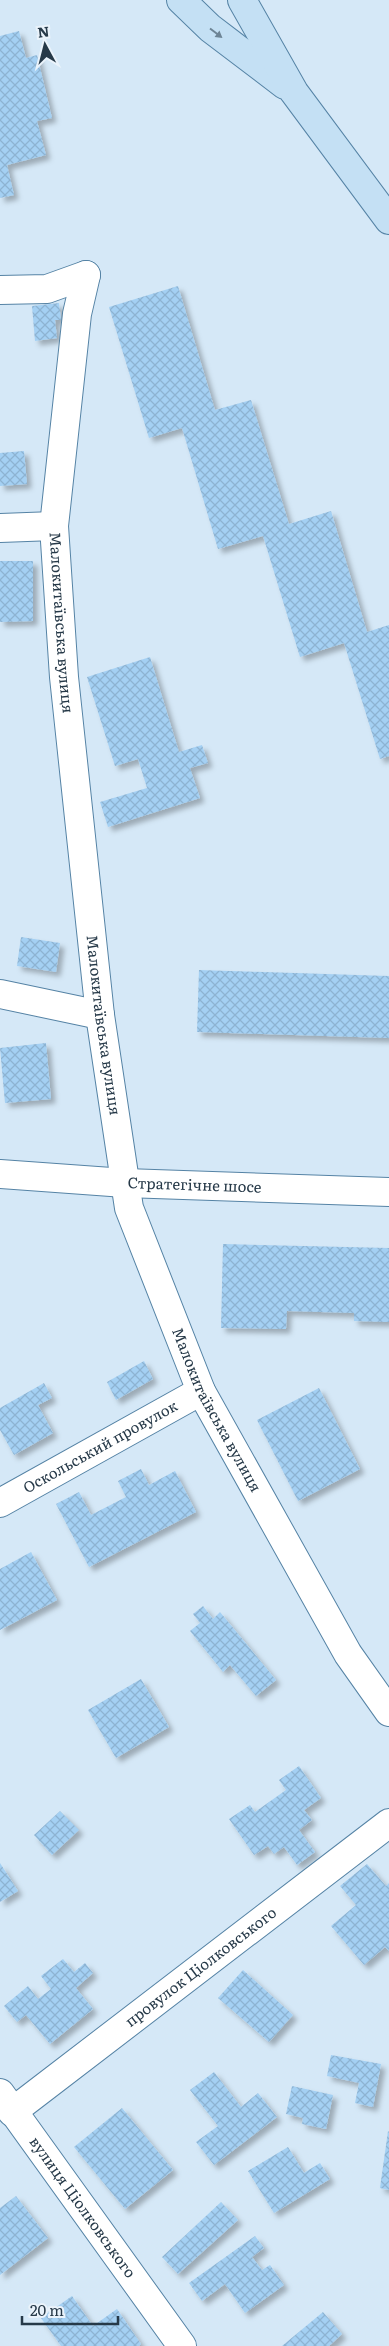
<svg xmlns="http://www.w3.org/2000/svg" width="389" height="2346" font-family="Literata,serif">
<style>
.building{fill:url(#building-cross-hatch);filter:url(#shadow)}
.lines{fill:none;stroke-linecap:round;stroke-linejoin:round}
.street-casing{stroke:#5583a5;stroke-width:30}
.secondary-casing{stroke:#5583a5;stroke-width:30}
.street{stroke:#fff;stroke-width:28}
.secondary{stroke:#c4e0f4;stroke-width:28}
.oneway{fill:#6d8495}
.labels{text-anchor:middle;stroke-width:4;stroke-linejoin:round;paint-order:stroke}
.street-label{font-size:15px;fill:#263948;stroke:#eaf3fb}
</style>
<defs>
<pattern id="building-cross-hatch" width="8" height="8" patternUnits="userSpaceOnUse" patternTransform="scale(1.25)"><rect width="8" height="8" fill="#a4d0f3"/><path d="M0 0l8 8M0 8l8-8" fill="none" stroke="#8db3d2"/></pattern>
<filter id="shadow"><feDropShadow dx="4.5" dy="4.5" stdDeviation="2.5" flood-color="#0004"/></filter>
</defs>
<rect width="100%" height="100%" fill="#d5e8f7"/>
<g class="building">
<path d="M 19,31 L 26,58 L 37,55 L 52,118 L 37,121 L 46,155 L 7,165 L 14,195 L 0,198 L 0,36 Z"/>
<path d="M 178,286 L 215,410 L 251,400 L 289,524 L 331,511 L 367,632 L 389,625 L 389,756 L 380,759 L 344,643 L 300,657 L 263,536 L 218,549 L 182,428 L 149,438 L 109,307 Z"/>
<path d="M 59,303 L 61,320 L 55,320 L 57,338 L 35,341 L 32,306 Z"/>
<path d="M 24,451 L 27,484 L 0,486 L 0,453 Z"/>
<path d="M 0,561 L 33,561 L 33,621 L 0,622 Z"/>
<path d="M 150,657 L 179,752 L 202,745 L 208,763 L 190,768 L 200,798 L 108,827 L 100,802 L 147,788 L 138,759 L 115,766 L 87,677 Z"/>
<path d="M 21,937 L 60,943 L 56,972 L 17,966 Z"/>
<path d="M 199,970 L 389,976 L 389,1038 L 197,1032 Z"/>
<path d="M 46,1043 L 51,1099 L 5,1103 L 0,1048 Z"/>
<path d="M 223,1244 L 389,1248 L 389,1322 L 354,1321 L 354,1313 L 287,1311 L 286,1329 L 221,1328 Z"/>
<path d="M 144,1361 L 153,1379 L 116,1400 L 107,1382 Z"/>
<path d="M 44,1383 L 52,1398 L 38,1405 L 53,1433 L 14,1455 L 0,1430 L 0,1408 Z"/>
<path d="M 319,1388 L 360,1469 L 298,1501 L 257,1420 Z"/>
<path d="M 141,1469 L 149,1485 L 175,1471 L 196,1512 L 89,1567 L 56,1504 L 79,1492 L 91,1515 L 126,1497 L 118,1481 Z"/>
<path d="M 31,1552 L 57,1600 L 0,1630 L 0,1569 Z"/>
<path d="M 203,1606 L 213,1619 L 220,1612 L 276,1680 L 256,1696 L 230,1665 L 223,1672 L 190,1631 L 200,1623 L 193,1614 Z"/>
<path d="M 141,1679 L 169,1727 L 116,1758 L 88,1710 Z"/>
<path d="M 299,1766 L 321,1798 L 304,1810 L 312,1820 L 299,1830 L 315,1852 L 297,1865 L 284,1847 L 274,1854 L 268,1846 L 254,1855 L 229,1819 L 250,1805 L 255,1812 L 286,1790 L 279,1780 Z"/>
<path d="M 60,1811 L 79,1830 L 52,1855 L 34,1835 Z"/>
<path d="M 0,1863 L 18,1891 L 0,1902 Z"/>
<path d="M 367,1864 L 386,1886 L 389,1883 L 389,1951 L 385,1947 L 364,1965 L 331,1926 L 356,1905 L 340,1886 Z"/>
<path d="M 63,1959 L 74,1972 L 85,1963 L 93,1973 L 76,1988 L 93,2009 L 50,2044 L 26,2015 L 17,2022 L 4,2006 L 28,1986 L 38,1999 L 51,1989 L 41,1976 Z"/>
<path d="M 243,1970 L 293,2015 L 269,2042 L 218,1998 Z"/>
<path d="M 331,2055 L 381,2064 L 373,2107 L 355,2103 L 359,2083 L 327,2076 Z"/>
<path d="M 214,2072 L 241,2107 L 258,2093 L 277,2117 L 214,2165 L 196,2142 L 218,2126 L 190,2090 Z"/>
<path d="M 292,2086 L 333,2095 L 326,2129 L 302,2124 L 303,2118 L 286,2114 Z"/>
<path d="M 122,2108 L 173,2170 L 125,2209 L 74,2147 Z"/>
<path d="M 388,2131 L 389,2132 L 389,2190 L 380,2188 Z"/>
<path d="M 288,2147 L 304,2173 L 320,2163 L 330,2179 L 274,2213 L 248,2171 Z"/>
<path d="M 16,2196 L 48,2238 L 0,2275 L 0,2208 Z"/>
<path d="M 221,2202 L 238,2220 L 178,2274 L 162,2257 Z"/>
<path d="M 255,2236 L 264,2248 L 252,2257 L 262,2270 L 270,2265 L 284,2285 L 245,2313 L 225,2284 L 202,2301 L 189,2283 Z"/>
<path d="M 72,2296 L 93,2326 L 117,2309 L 141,2344 L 139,2346 L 61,2346 L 41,2318 Z"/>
<path d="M 323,2312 L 342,2334 L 329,2346 L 282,2346 Z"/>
</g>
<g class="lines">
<defs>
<g id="street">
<path id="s1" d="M 86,275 L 77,314 L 54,526 L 64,677 L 100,1015 L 129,1208 L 201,1391 L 348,1654 L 389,1712"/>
<path d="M 0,290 L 47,289 L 86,275"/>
<path d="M 0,528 L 54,526"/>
<path d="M 0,994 L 100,1015"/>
<path id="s2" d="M 0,1174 L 125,1183 L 389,1192"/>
<path id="s3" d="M 0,1503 L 201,1391"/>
<path id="s4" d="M 0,2093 L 182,2346"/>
<path id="s5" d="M 12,2112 L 389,1823"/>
</g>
<g id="secondary">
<path d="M 181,0 L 210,28 L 285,85"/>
<path d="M 242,0 L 294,92 L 389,220"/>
</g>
</defs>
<use href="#street" class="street-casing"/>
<use href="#secondary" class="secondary-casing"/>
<use href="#street" class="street"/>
<use href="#secondary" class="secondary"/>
</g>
<defs><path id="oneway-solid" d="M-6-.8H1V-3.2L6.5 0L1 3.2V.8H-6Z" transform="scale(1.25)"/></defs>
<use class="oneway" href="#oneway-solid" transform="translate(216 33) rotate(37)"/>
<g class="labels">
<g class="street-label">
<text dy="5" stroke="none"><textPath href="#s1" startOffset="350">Малокитаївська вулиця</textPath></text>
<text dy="5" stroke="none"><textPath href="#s1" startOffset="755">Малокитаївська вулиця</textPath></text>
<text dy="5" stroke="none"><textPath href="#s2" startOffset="195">Стратегічне шосе</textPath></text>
<text dy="5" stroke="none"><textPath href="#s1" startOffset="1160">Малокитаївська вулиця</textPath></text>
<text dy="5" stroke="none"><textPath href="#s3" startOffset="115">Оскольський провулок</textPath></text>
<text dy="5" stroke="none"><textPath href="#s5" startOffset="238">провулок Ціолковського</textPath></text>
<text dy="5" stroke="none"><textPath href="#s4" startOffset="141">вулиця Ціолковського</textPath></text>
</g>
</g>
<g transform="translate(45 45) rotate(353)" stroke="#eaf3fb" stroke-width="4" paint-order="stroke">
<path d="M0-4L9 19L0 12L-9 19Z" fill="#263948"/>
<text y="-8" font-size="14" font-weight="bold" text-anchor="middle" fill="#263948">N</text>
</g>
<path d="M22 2316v8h96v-8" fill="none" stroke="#263948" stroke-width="2.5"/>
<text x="30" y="2316" font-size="15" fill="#263948" stroke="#eaf3fb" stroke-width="4" paint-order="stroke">20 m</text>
</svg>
